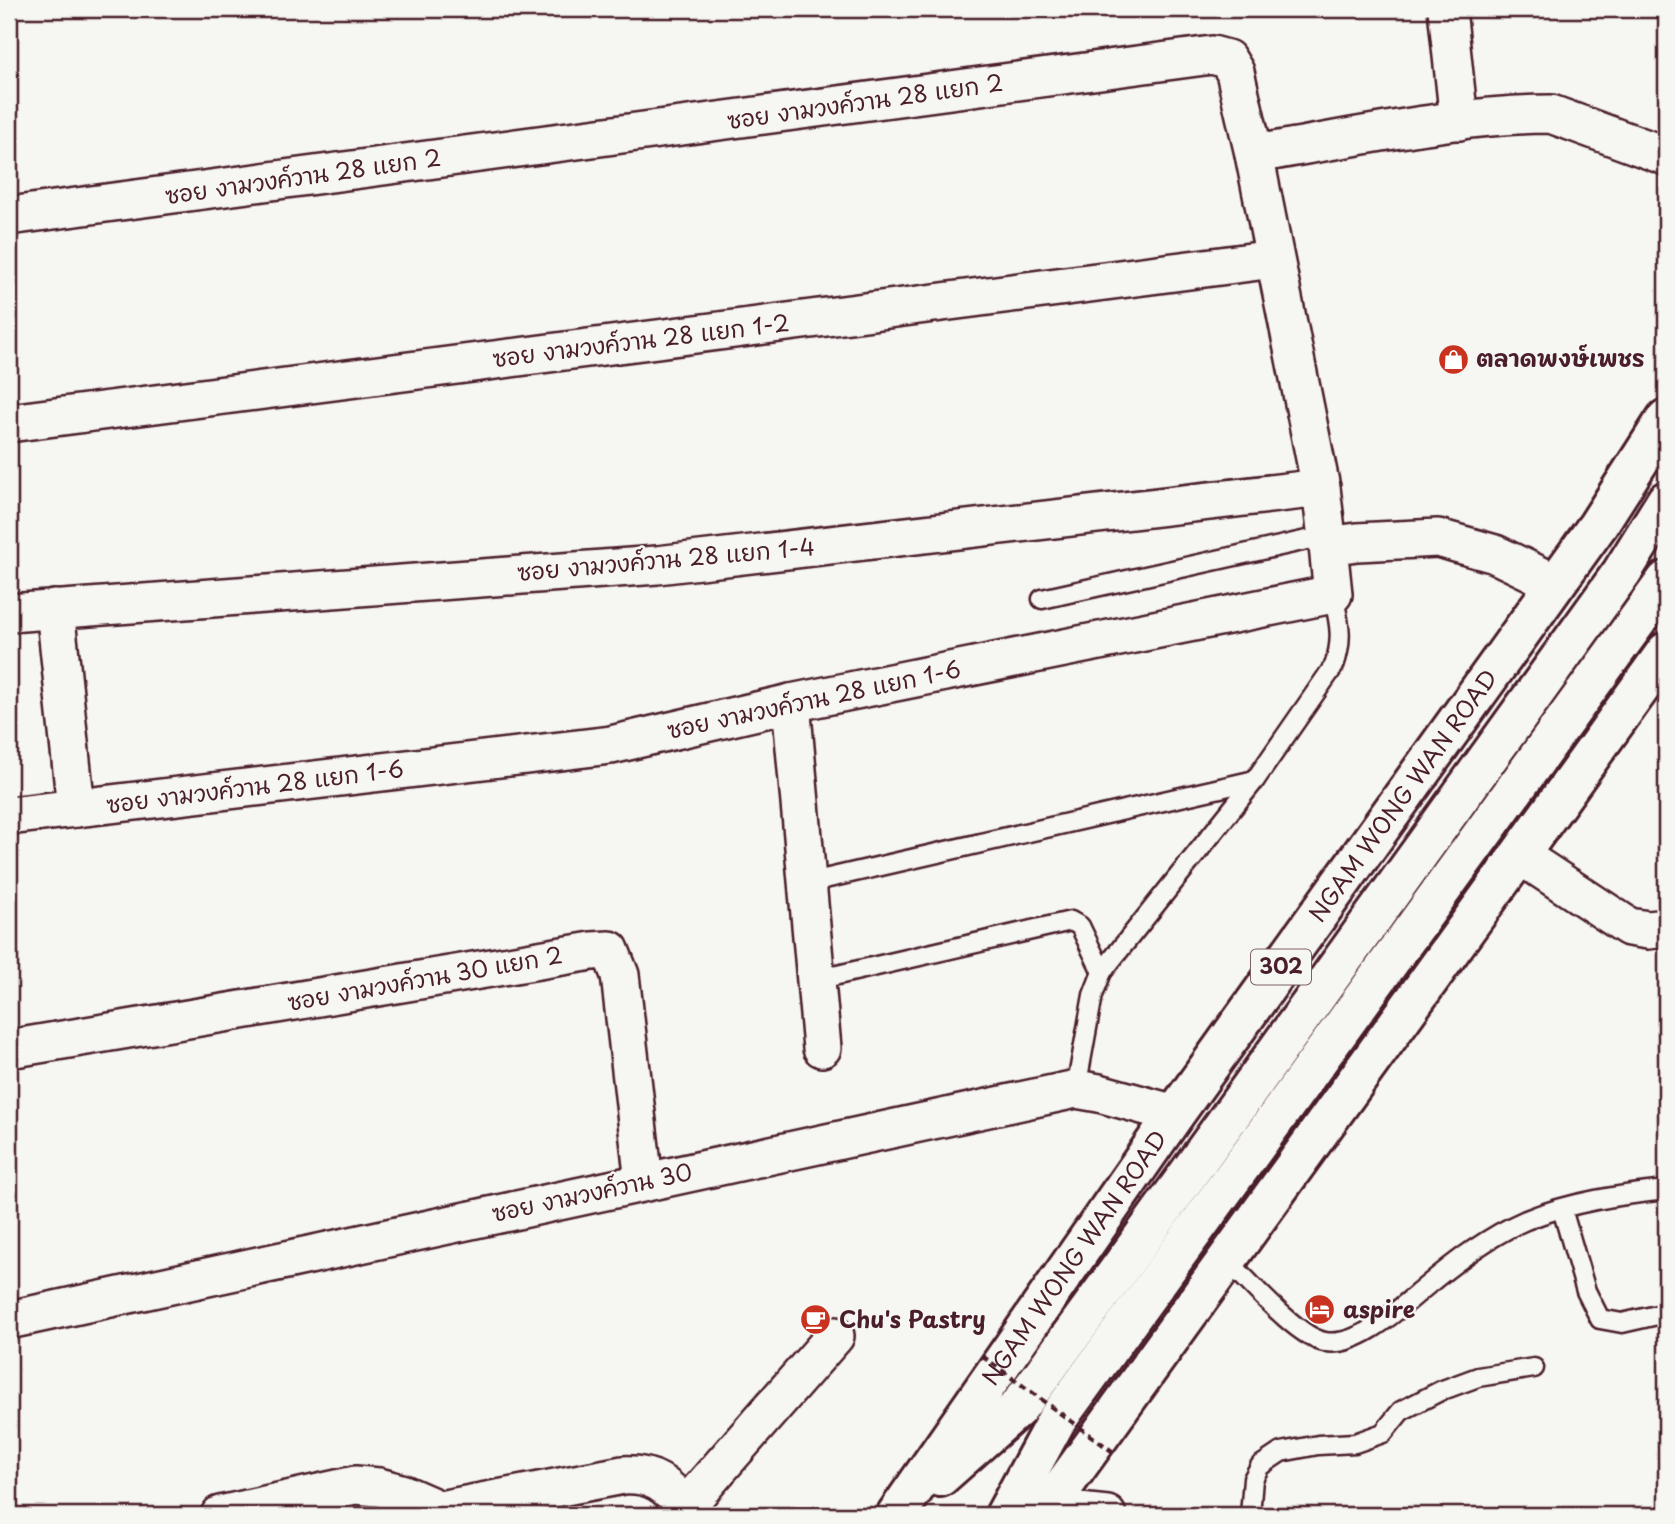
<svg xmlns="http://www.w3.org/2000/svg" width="1675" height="1524" font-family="'Playpen Sans','Playpen Sans Thai',sans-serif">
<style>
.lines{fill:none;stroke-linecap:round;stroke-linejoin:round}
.lane-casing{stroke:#4a1f2b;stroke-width:23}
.street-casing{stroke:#4a1f2b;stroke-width:42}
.primary-casing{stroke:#4a1f2b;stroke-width:44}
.lane{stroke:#f6f6f2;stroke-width:18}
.street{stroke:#f6f6f2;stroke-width:37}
.primary{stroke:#f6f6f2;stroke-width:38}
.path-bridge{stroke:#4a1f2b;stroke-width:4.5;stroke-dasharray:7 5;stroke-linecap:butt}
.labels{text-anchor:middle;stroke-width:5;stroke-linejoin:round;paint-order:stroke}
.shield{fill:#f6f6f2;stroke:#7e6067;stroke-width:2}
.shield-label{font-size:21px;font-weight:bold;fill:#4a1f2b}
.street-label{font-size:23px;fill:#4a1f2b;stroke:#f6f6f2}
.poi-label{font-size:23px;font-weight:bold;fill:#4a1f2b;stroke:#f6f6f2;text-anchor:start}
</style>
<rect width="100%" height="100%" fill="#f6f6f2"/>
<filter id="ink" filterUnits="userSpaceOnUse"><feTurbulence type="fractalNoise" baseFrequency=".0143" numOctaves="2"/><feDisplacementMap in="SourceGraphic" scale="14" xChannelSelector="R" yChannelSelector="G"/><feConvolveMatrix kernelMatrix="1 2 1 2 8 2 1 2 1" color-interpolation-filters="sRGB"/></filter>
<g filter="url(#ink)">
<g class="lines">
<defs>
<g id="lane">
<path d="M 1042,599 L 1325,536"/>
<path d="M 807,883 L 1255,780"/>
<path d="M 816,980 L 1071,921 L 1080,926 L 1102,972"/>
<path d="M 1076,1089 L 1093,995 L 1102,972 L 1255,780 L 1334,666 C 1344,638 1339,622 1333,594"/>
<path d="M 1562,1209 L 1586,1291 L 1600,1319 L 1622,1323 L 1666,1313"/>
<path d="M 1228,1261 C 1249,1281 1298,1338 1325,1342 C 1358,1348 1400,1308 1424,1288 C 1455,1262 1489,1236 1526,1220 C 1571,1202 1619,1195 1666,1190"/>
<path d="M 1250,1515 L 1253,1479 L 1260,1466 L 1281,1452 L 1318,1445 L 1355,1443 L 1383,1433 L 1401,1411 L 1440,1391 L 1478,1377 L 1534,1368"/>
</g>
<g id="street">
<path d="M 1447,9 L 1459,121"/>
<path d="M 1254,154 C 1349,139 1456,114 1551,114 L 1666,156"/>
<path d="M 9,216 L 1212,55 L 1227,59 L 1235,72 L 1254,154 L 1321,488 L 1328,546"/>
<path d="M 9,423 L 1274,259"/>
<path d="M 55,609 L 76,808"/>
<path d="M 9,613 L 657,565 L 1321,488"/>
<path d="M 791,703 L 822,1048"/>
<path d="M 9,816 L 611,745 L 791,703 L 1333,594 L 1328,546 L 1357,542 L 1438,538 L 1495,554 L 1555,583"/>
<path d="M 1521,856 L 1629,927 L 1648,930 L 1666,928"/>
<path d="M 9,1049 L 592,951 L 610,950 L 620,975 L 644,1182"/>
<path d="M 9,1320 L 1076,1089 L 1099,1093 L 1175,1114"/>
<path d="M 1054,1499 L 1079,1512 L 1107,1515"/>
<path d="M 686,1506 L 835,1336"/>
<path d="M 220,1515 L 355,1485 L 379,1487 L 401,1493 L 440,1510 L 623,1475 C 660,1473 670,1491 695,1515"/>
</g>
<g id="primary">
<path d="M 940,1477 L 1018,1408 L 1135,1248 L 1622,572 L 1666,501"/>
<path id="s1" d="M 896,1515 L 1175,1114 L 1598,525 L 1666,419"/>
<path d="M 1005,1515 L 1056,1421 L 1666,581"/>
<path d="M 1036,1515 L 1054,1499 L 1666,652"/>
</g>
</defs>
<use href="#lane" class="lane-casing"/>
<use href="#street" class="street-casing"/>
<use href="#primary" class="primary-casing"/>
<use href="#lane" class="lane"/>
<use href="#street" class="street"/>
<use href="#primary" class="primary"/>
<path class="path-bridge" d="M 982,1356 L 1116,1454"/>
</g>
</g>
<defs>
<symbol id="shop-disc" viewBox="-11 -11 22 22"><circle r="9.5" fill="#c8321e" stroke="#f6f6f2"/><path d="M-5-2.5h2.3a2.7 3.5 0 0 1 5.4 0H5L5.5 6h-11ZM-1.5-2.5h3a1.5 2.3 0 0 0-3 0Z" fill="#fff"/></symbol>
<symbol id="hotel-disc" viewBox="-11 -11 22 22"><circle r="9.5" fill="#c8321e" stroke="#f6f6f2"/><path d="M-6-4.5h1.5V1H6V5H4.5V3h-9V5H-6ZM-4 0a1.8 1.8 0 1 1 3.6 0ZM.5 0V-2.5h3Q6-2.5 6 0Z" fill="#fff"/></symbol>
<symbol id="cafe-disc" viewBox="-11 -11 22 22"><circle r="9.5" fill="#c8321e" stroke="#f6f6f2"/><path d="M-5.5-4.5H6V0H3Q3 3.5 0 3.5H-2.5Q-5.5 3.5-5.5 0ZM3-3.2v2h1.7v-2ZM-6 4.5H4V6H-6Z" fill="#fff"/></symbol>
</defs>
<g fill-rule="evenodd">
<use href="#shop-disc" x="1436" y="342" width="35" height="35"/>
<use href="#hotel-disc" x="1302" y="1292" width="35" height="35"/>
<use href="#cafe-disc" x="798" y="1302" width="35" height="35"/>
</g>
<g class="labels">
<rect class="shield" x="1251" y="949.5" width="60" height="35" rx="5"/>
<g class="shield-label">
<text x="1281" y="974">302</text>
</g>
<g class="street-label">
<text transform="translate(865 102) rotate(-8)" y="8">ซอย งามวงค์วาน 28 แยก 2</text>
<text transform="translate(303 177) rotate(-8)" y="8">ซอย งามวงค์วาน 28 แยก 2</text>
<text transform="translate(641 341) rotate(-7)" y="8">ซอย งามวงค์วาน 28 แยก 1-2</text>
<text transform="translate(666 560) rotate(-5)" y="8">ซอย งามวงค์วาน 28 แยก 1-4</text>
<text transform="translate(814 700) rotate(-12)" y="8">ซอย งามวงค์วาน 28 แยก 1-6</text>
<text transform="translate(255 787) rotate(-7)" y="8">ซอย งามวงค์วาน 28 แยก 1-6</text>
<text dy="8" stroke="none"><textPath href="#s1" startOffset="880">NGAM WONG WAN ROAD</textPath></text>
<text transform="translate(425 979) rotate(-10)" y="8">ซอย งามวงค์วาน 30 แยก 2</text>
<text transform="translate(592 1193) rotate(-12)" y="8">ซอย งามวงค์วาน 30</text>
<text dy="8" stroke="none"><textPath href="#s1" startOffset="313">NGAM WONG WAN ROAD</textPath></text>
</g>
<g class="poi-label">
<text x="1476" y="367">ตลาดพงษ์เพชร</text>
<text x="1343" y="1318">aspire</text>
<text x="839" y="1328">Chu's Pastry</text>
</g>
</g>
<rect width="1675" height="1524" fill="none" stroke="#f6f6f2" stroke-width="35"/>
<rect x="18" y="18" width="1640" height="1489" fill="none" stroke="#4a1f2b" stroke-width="2.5" filter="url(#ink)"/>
</svg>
